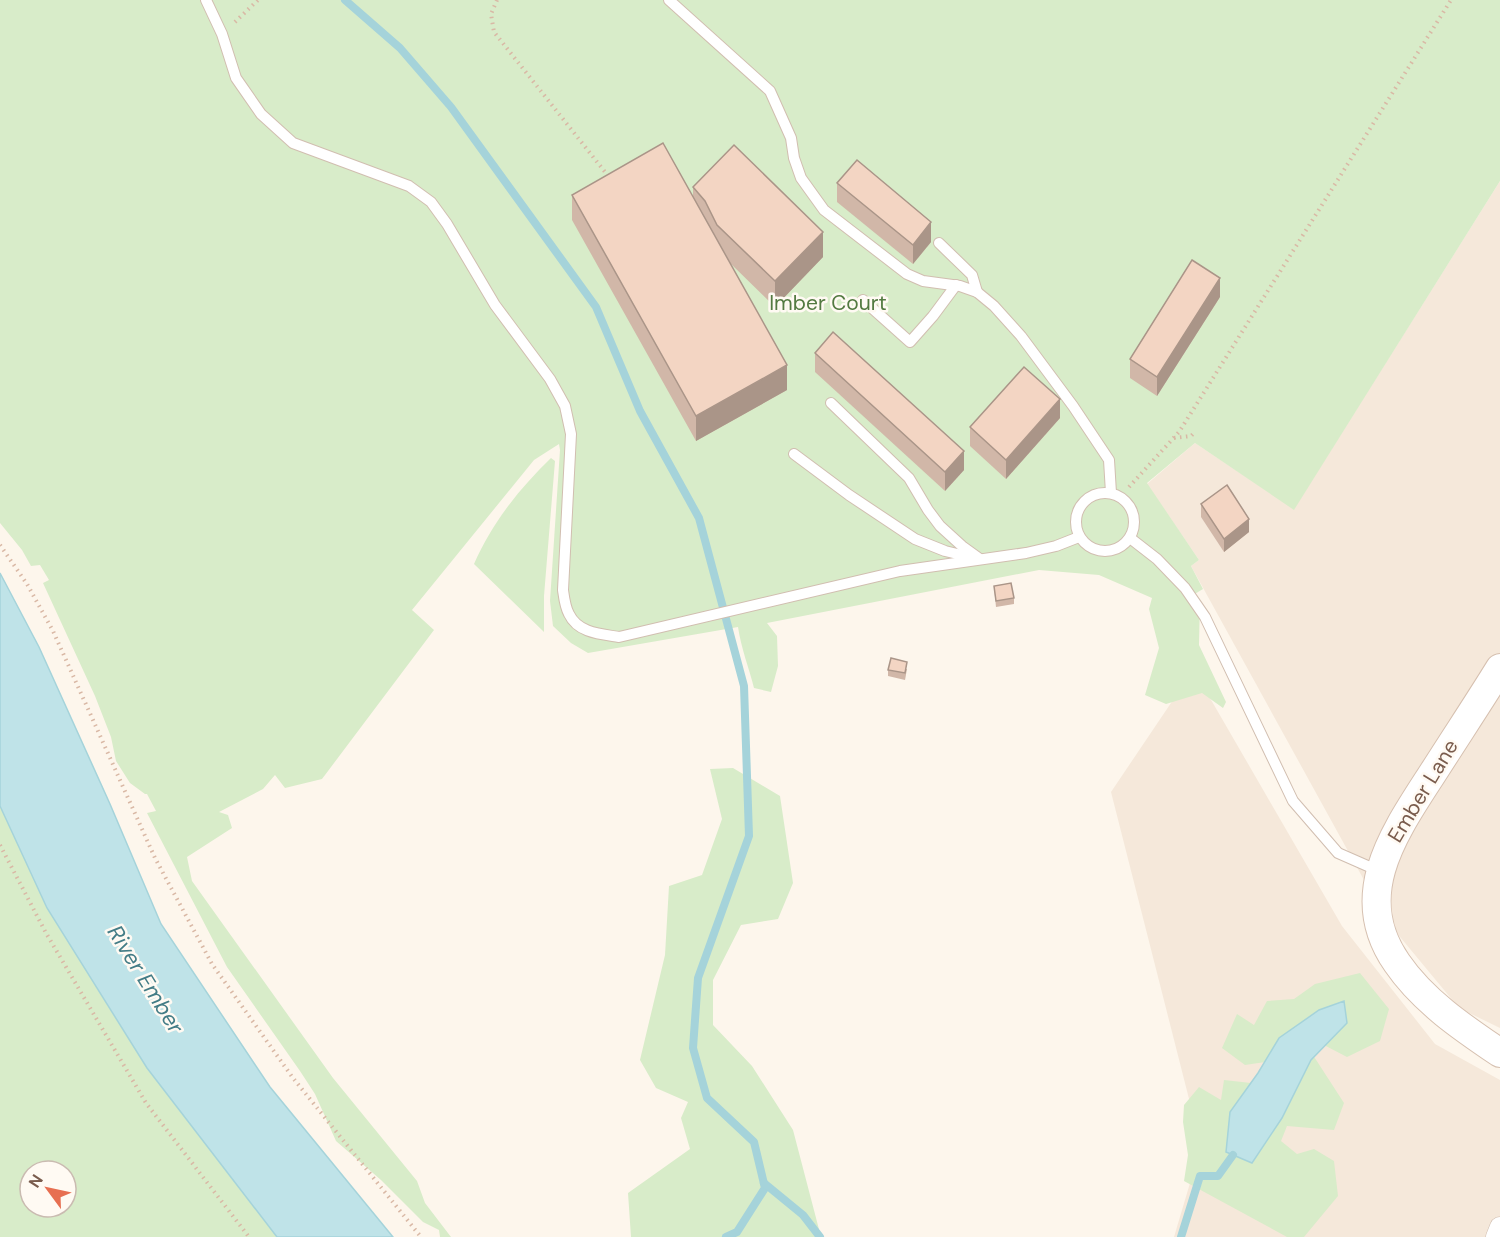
<svg xmlns="http://www.w3.org/2000/svg" width="1500" height="1237" font-family="'DM Sans',sans-serif">
<style>
.residential{fill:#f5e8da}
.green{fill:#d8ecc9;fill-rule:evenodd}
.water{fill:#bfe3e8;stroke:#a5d3da;stroke-width:1.5}
.lines{fill:none;stroke-linecap:round;stroke-linejoin:round}
.stream{stroke:#a5d3da;stroke-width:8}
.service-casing{stroke:#d1beb0;stroke-width:12}
.minor-casing{stroke:#d1beb0;stroke-width:21}
.secondary-casing{stroke:#d6c0b0;stroke-width:30}
.path{stroke:#d9b8a5;stroke-width:4;stroke-dasharray:1.5 4.5;stroke-linecap:butt}
.service{stroke:#fff;stroke-width:10}
.minor{stroke:#fff;stroke-width:20}
.secondary{stroke:#fff;stroke-width:28}
.wall{fill:#d1b7a8}
.shaded-wall{fill:#aa9588}
.building{fill:#f3d5c3;stroke:#aa9588;stroke-width:1.5}
.labels{text-anchor:middle;stroke-width:5;stroke-linejoin:round;paint-order:stroke}
.park-label{font-size:21px;fill:#537a41;stroke:#fffaf3}
.street-label{font-size:21px;fill:#7a5c4d;stroke:#fffaf3}
.water-label{font-size:22px;font-style:italic;fill:#437c86;stroke:#fffaf3}
</style>
<rect width="100%" height="100%" fill="#fdf6ec"/>
<g class="residential">
<path d="M 1500,181 L 1500,1028 L 1459,1008 L 1386,920 L 1191,566 L 1199,560 L 1147,484 L 1195,443 L 1294,509 Z"/>
<path d="M 1203,686 L 1342,926 L 1435,1044 L 1500,1080 L 1500,1237 L 1174,1237 L 1201,1146 L 1111,792 L 1173,700 Z"/>
</g>
<g class="green">
<path d="M 0,0 L 1500,0 L 1500,181 L 1294,510 L 1195,443 L 1147,483 L 1199,560 L 1191,566 L 1203,589 L 1193,595 L 1200,600 L 1199,645 L 1226,702 L 1223,708 L 1202,693 L 1166,704 L 1145,695 L 1159,648 L 1149,609 L 1152,598 L 1099,575 L 1039,570 L 767,623 L 777,636 L 778,666 L 771,692 L 754,688 C 749,668 741,648 738,627 L 588,653 L 571,643 L 553,626 L 550,601 L 560,450 L 559,444 L 534,460 L 412,610 L 434,630 L 322,779 L 285,788 L 275,775 L 263,789 L 219,812 L 228,815 L 232,828 L 187,857 L 192,881 L 333,1078 L 417,1181 L 425,1203 L 451,1237 L 440,1237 L 439,1230 L 423,1222 L 381,1180 L 336,1141 L 315,1094 L 300,1071 L 227,967 L 147,813 L 156,811 L 147,794 L 145,794 L 130,783 L 116,761 L 111,737 L 95,696 L 43,583 L 49,580 L 40,565 L 31,566 L 22,550 L 0,523 Z"/>
<path d="M 551,458 L 555,461 L 544,596 L 544,632 L 474,564 C 492,523 519,489 551,458 Z"/>
<path d="M 733,768 L 780,796 L 793,883 L 778,919 L 741,925 L 713,980 L 713,1025 L 752,1066 L 793,1130 L 821,1237 L 631,1237 L 628,1193 L 690,1149 L 681,1118 L 688,1102 L 656,1088 L 640,1060 L 665,955 L 669,886 L 702,875 L 722,819 L 710,769 Z"/>
<path d="M 0,806 L 47,908 L 147,1068 L 277,1237 L 0,1237 ZM 30,1171 L 66,1171 L 66,1207 L 30,1207 Z"/>
<path d="M 1360,973 L 1389,1009 L 1380,1041 L 1347,1057 L 1322,1044 L 1311,1052 L 1344,1103 L 1334,1130 L 1287,1126 L 1281,1141 L 1297,1154 L 1314,1149 L 1334,1161 L 1338,1196 L 1304,1237 L 1287,1237 L 1184,1181 L 1188,1155 L 1183,1122 L 1184,1105 L 1199,1087 L 1221,1100 L 1224,1080 L 1260,1084 L 1285,1059 L 1245,1065 L 1222,1048 L 1237,1014 L 1254,1025 L 1267,1001 L 1294,999 L 1315,984 Z"/>
</g>
<g class="water">
<path d="M 0,573 L 39,647 L 110,804 L 161,924 L 270,1087 L 393,1237 L 277,1237 L 147,1068 L 47,908 L 0,806 Z"/>
<path d="M 1344,1001 L 1347,1023 L 1311,1060 L 1282,1118 L 1252,1163 L 1226,1152 L 1230,1112 L 1258,1073 L 1279,1038 L 1319,1010 Z"/>
</g>
<g class="lines">
<g class="stream">
<path d="M 345,0 L 400,48 L 451,107 L 596,307 L 640,411 L 699,518 L 744,686 L 749,836 L 698,978 L 693,1048 L 707,1098 L 754,1142 L 765,1188 L 737,1232 L 726,1237"/>
<path d="M 764,1183 L 803,1215 L 820,1237"/>
<path d="M 1181,1237 L 1200,1176 L 1218,1176 L 1233,1155"/>
</g>
<defs>
<g id="service">
<path d="M 206,0 L 222,34 L 236,78 L 261,114 L 293,143 L 409,186 L 431,202 L 447,224 L 495,305 L 550,379 L 565,406 L 571,434 L 563,590 C 564,597 565,607 569,614 C 578,633 600,634 619,637 L 900,571 L 1026,553 L 1056,546 L 1079,537"/>
<path d="M 669,0 L 770,91 L 791,138 L 794,158 L 801,178 L 824,210 L 907,274 L 923,281 L 960,286 L 977,292 L 994,306 L 1021,336 L 1073,406 L 1109,460 L 1111,493"/>
<path d="M 939,243 L 972,275 L 977,292"/>
<path d="M 863,300 L 910,342 L 933,316 L 956,285"/>
<path d="M 831,403 L 909,478 L 928,510 L 940,526 L 962,546 L 980,559"/>
<path d="M 794,454 L 849,495 L 915,539 L 945,551 L 974,558"/>
<circle cx="1105" cy="522" r="29"/>
<path d="M 1130,538 L 1157,559 L 1185,588 L 1205,617 L 1293,801 L 1338,853 L 1379,871"/>
</g>
<path id="minor" d="M 1496,1237 L 1500,1227"/>
<path id="secondary" d="M 1500,668 C 1479,702 1457,735 1436,768 C 1397,829 1348,893 1397,963 C 1423,1001 1463,1028 1500,1053"/>
</defs>
<use href="#service" class="service-casing"/>
<use href="#minor" class="minor-casing"/>
<use href="#secondary" class="secondary-casing"/>
<g class="path">
<path d="M 497,0 L 491,14 L 494,32 L 609,177"/>
<path d="M 235,22 L 258,0"/>
<path d="M 1174,438 L 1191,436 L 1193,434"/>
<path d="M 1129,487 L 1179,432 L 1451,0"/>
<path d="M 0,545 L 27,584 L 53,631 L 155,858 L 212,964 L 293,1078 L 421,1237"/>
<path d="M 0,845 L 46,933 L 146,1103 L 249,1237"/>
</g>
<use href="#service" class="service"/>
<use href="#minor" class="minor"/>
<use href="#secondary" class="secondary"/>
</g>
<g class="wall">
<path d="M 837,183 L 931,242 L 913,264 L 837,202 Z"/>
<path d="M 693,187 L 823,257 L 775,307 L 730,263 L 787,390 L 696,441 L 572,220 L 572,195 L 693,197 Z"/>
<path d="M 1220,297 L 1157,396 L 1130,378 L 1130,359 Z"/>
<path d="M 815,353 L 964,470 L 945,491 L 815,372 Z"/>
<path d="M 1060,418 L 1006,479 L 970,446 L 970,427 Z"/>
<path d="M 1201,504 L 1249,532 L 1224,552 L 1201,517 Z"/>
<path d="M 994,586 L 1014,598 L 1014,604 L 996,607 Z"/>
<path d="M 907,669 L 905,680 L 888,676 L 888,670 Z"/>
</g>
<g class="shaded-wall">
<path d="M 931,222 L 931,242 L 913,264 L 913,245 Z"/>
<path d="M 823,232 L 823,257 L 775,307 L 775,281 Z"/>
<path d="M 1220,278 L 1220,297 L 1157,396 L 1157,377 Z"/>
<path d="M 787,365 L 787,390 L 696,441 L 696,416 Z"/>
<path d="M 1060,399 L 1060,418 L 1006,479 L 1006,460 Z"/>
<path d="M 964,451 L 964,470 L 945,491 L 945,472 Z"/>
<path d="M 1249,519 L 1249,532 L 1224,552 L 1224,539 Z"/>
</g>
<g class="building">
<path d="M 663,143 L 787,365 L 696,416 L 572,195 Z"/>
<path d="M 734,145 L 823,232 L 775,281 L 717,225 L 705,201 L 693,187 Z"/>
<path d="M 857,160 L 931,222 L 913,245 L 837,183 Z"/>
<path d="M 1192,260 L 1220,278 L 1157,377 L 1130,359 Z"/>
<path d="M 833,332 L 964,451 L 945,472 L 815,353 Z"/>
<path d="M 1024,367 L 1060,399 L 1006,460 L 970,427 Z"/>
<path d="M 1227,485 L 1249,519 L 1224,539 L 1201,504 Z"/>
<path d="M 1011,583 L 1014,598 L 996,601 L 994,586 Z"/>
<path d="M 891,658 L 907,662 L 905,673 L 888,670 Z"/>
</g>
<g class="labels">
<g class="park-label">
<text x="828" y="310">Imber Court</text>
</g>
<g class="street-label">
<text transform="translate(1423 791) rotate(-59)" y="7">Ember Lane</text>
</g>
<g class="water-label">
<text transform="translate(146 979) rotate(58)" y="8">River Ember</text>
</g>
</g>
<g transform="translate(48 1189) rotate(303)"><circle r="28" fill="#fffaf3" stroke="#cabbb1" stroke-width="1.5"/>
<path d="M0-4.5L10 22L0 15L-10 22Z" fill="#e76f51"/>
<text y="-9" font-size="16" font-weight="bold" text-anchor="middle" fill="#7a5c4d">N</text>
</g>
</svg>
